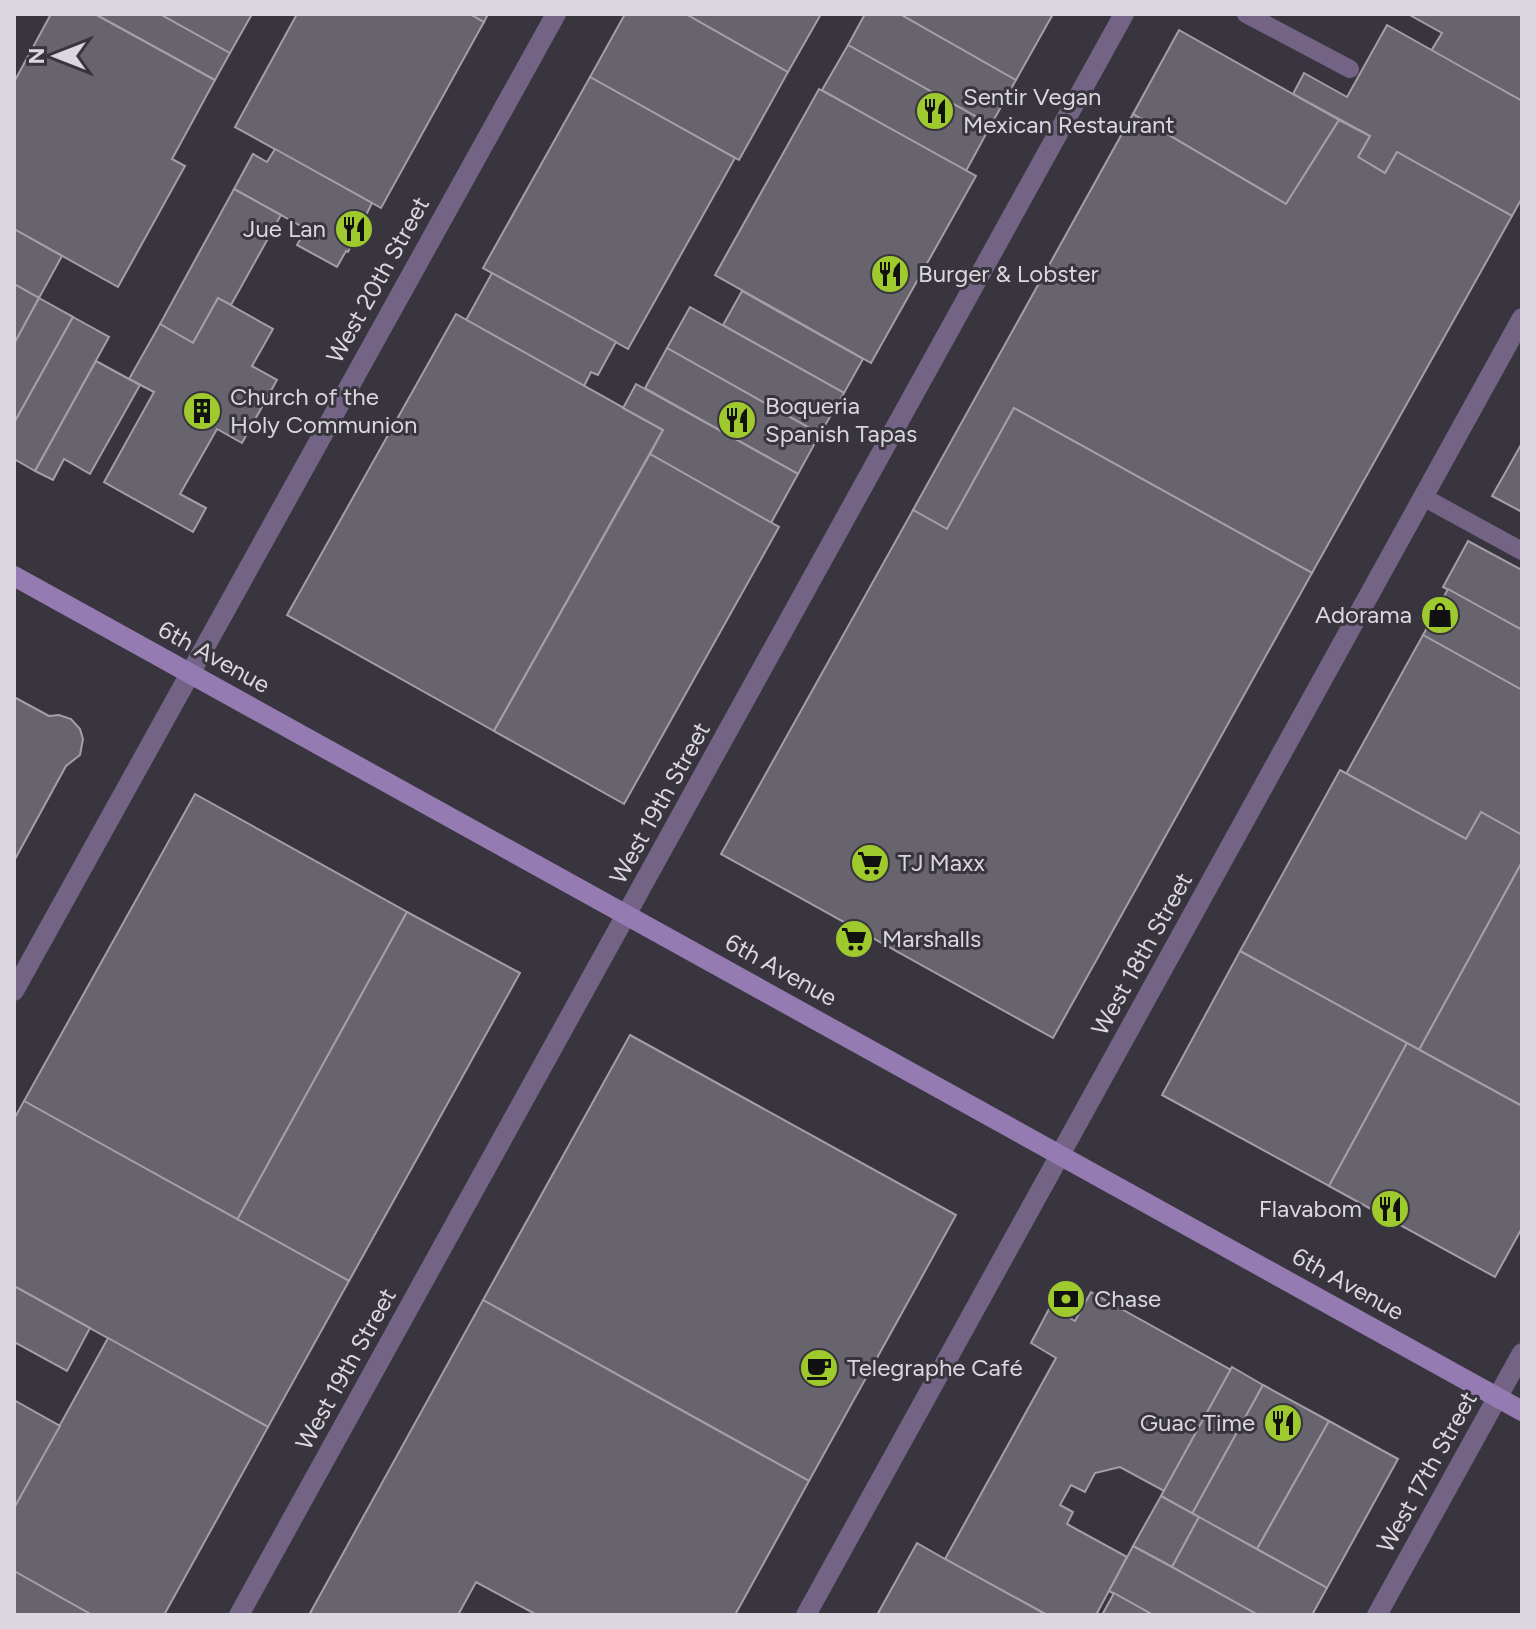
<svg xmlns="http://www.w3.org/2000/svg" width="1536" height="1629" font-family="Figtree,sans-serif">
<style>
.building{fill:#68646e;stroke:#a39ea9;stroke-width:2}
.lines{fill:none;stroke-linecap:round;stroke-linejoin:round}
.service{stroke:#736486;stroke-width:18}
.minor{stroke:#736486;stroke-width:20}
.secondary{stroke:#947bb2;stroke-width:20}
.labels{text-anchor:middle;stroke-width:6;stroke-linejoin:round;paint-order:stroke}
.poi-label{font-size:24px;fill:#dad8de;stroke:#39353e;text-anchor:start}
.street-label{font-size:24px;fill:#dad8de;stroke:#39353e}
</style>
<rect width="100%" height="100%" fill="#39353e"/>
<g class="building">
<path d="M 51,14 L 95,14 L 215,80 L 172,159 L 185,166 L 118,287 L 14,229 L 14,82 Z"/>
<path d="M 95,14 L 160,14 L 230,53 L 215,80 Z"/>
<path d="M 160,14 L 252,14 L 230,53 Z"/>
<path d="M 297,14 L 470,14 L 484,22 L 381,208 L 235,127 Z"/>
<path d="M 470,14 L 488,14 L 484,22 Z"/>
<path d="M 625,14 L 686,14 L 788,72 L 739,160 L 590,77 Z"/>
<path d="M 686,14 L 821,14 L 788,72 Z"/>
<path d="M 865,14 L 900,14 L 1016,80 L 991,125 L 848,45 Z"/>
<path d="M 900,14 L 1053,14 L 1016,80 Z"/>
<path d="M 1408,14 L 1522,14 L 1522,101 L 1431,51 L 1442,33 Z"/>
<path d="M 1387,25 L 1522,101 L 1522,198 L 1512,216 L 1397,152 L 1385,173 L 1358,157 L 1370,136 L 1293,94 L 1304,73 L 1347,97 Z"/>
<path d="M 1179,30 L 1339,120 L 1286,204 L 1133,114 Z"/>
<path d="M 848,45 L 991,125 L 966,171 L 822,90 Z"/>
<path d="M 590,77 L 735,158 L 628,349 L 483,268 Z"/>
<path d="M 819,89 L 976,176 L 871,363 L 715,275 Z"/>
<path d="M 1133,114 L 1286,204 L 1339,120 L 1370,136 L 1358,157 L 1385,173 L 1397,152 L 1512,216 L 1312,573 L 1014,408 L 947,529 L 913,510 Z"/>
<path d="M 275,149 L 372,203 L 348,252 L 346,251 L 337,267 L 297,245 L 306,229 L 234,189 L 253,154 L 267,162 Z"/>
<path d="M 234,189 L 281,215 L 231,305 L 218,298 L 193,343 L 160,324 Z"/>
<path d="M 14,229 L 62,256 L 39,298 L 14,284 Z"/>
<path d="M 492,273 L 616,342 L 598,375 L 591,372 L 584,386 L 466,320 Z"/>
<path d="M 14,284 L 39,298 L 14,344 Z"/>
<path d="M 742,291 L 863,359 L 844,393 L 723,325 Z"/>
<path d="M 39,298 L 73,317 L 14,423 L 14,344 Z"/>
<path d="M 218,298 L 273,329 L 252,366 L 277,380 L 242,443 L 217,429 L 180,494 L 206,508 L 193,532 L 104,482 L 154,392 L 129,379 L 160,324 L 193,343 Z"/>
<path d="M 690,307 L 844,393 L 820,434 L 667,348 Z"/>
<path d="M 456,314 L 663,430 L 494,731 L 287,615 Z"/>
<path d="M 73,317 L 109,337 L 35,471 L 14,459 L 14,423 Z"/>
<path d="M 667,348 L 820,434 L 798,474 L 645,388 Z"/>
<path d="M 96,361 L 140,385 L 90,474 L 64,459 L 53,480 L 35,471 Z"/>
<path d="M 636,384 L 798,474 L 771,523 L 650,454 L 663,430 L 623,408 Z"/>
<path d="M 1014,408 L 1312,573 L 1053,1038 L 721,854 L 913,510 L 947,529 Z"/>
<path d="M 1522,443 L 1522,512 L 1492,496 Z"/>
<path d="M 650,454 L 779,527 L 624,804 L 494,731 Z"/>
<path d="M 1468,541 L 1522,570 L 1522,630 L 1443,587 Z"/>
<path d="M 1448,589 L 1522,630 L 1522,690 L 1423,635 Z"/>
<path d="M 1423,635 L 1522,690 L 1522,835 L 1481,812 L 1466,839 L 1346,774 Z"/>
<path d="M 14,697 L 49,716 L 59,715 L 71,719 L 80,729 L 83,739 L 80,755 L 66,766 L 14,861 Z"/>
<path d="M 1340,770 L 1466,839 L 1481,812 L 1522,835 L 1522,862 L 1419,1050 L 1240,951 Z"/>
<path d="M 195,794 L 407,912 L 237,1220 L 24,1101 Z"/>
<path d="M 1522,862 L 1522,1106 L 1419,1050 Z"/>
<path d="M 407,912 L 520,973 L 349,1281 L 237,1220 Z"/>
<path d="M 1240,951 L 1407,1043 L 1329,1186 L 1162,1095 Z"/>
<path d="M 630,1035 L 956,1215 L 809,1481 L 483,1300 Z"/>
<path d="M 1407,1043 L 1522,1106 L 1522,1228 L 1495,1277 L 1329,1186 Z"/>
<path d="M 24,1101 L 349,1281 L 268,1427 L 14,1286 L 14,1119 Z"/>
<path d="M 14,1286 L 90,1328 L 67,1371 L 14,1342 Z"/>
<path d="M 1091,1292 L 1231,1370 L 1164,1491 L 1120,1467 L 1095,1473 L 1085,1492 L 1071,1485 L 1060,1505 L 1073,1512 L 1067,1524 L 1127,1557 L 1096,1615 L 1047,1615 L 945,1559 L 1056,1358 L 1031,1343 L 1050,1307 L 1075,1321 Z"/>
<path d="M 483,1300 L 809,1481 L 735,1615 L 537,1615 L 476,1582 L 458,1615 L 309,1615 Z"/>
<path d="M 108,1338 L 268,1427 L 164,1615 L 92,1615 L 14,1571 L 14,1508 Z"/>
<path d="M 1232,1367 L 1263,1385 L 1192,1514 L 1161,1496 Z"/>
<path d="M 1263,1385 L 1329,1421 L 1257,1549 L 1192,1514 Z"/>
<path d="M 14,1400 L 60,1426 L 14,1508 Z"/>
<path d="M 1329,1421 L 1398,1459 L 1327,1588 L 1257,1549 Z"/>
<path d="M 1161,1496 L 1199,1517 L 1172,1567 L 1133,1546 Z"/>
<path d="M 1199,1517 L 1327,1588 L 1312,1615 L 1258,1615 L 1172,1567 Z"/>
<path d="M 917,1543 L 945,1559 L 1047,1615 L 877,1615 Z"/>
<path d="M 1133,1546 L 1172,1567 L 1258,1615 L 1153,1615 L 1109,1591 Z"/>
<path d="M 14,1571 L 92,1615 L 14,1615 Z"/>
<path d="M 1114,1593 L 1153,1615 L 1102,1615 Z"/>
</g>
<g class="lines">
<g class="service">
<path d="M 1246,14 L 1350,69"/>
<path d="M 1423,497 L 1522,551"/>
</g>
<g class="minor">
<path d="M 14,991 L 556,14"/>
<path d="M 239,1615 L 1124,14"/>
<path d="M 806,1615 L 1522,318"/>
<path d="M 1377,1615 L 1522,1353"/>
</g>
<path class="secondary" d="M 14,576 L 1522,1411"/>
</g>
<defs>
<symbol id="restaurant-disc" viewBox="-11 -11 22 22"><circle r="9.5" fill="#9fca2d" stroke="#39353e"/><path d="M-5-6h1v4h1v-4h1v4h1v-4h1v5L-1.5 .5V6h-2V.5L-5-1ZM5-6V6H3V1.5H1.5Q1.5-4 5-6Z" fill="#111"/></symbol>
<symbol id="building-disc" viewBox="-11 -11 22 22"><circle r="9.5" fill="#9fca2d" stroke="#39353e"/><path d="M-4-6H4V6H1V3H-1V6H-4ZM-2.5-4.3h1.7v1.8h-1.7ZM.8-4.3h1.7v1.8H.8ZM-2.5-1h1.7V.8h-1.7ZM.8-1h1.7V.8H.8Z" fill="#111"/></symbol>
<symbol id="shop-disc" viewBox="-11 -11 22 22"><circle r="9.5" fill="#9fca2d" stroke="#39353e"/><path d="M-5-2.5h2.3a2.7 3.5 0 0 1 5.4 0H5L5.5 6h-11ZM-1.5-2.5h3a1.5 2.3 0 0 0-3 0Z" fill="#111"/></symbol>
<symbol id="supermarket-disc" viewBox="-11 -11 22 22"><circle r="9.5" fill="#9fca2d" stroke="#39353e"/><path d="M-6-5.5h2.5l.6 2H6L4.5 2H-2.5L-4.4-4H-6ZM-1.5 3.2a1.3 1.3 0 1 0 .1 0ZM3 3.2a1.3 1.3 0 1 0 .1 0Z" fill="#111"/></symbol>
<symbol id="bank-disc" viewBox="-11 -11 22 22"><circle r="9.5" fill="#9fca2d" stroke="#39353e"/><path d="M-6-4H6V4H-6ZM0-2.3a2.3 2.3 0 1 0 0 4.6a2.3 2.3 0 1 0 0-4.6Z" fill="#111"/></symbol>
<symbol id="cafe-disc" viewBox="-11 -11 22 22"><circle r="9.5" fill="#9fca2d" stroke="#39353e"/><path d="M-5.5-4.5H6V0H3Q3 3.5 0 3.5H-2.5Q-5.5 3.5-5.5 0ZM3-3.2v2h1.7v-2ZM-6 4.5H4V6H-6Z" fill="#111"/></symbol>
</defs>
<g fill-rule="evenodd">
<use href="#restaurant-disc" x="913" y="89" width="44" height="44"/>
<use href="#restaurant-disc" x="332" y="207" width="44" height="44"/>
<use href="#restaurant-disc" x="868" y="252" width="44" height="44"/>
<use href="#building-disc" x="180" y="389" width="44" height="44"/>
<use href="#restaurant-disc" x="715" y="398" width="44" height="44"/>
<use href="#shop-disc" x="1418" y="593" width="44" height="44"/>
<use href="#supermarket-disc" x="848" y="841" width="44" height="44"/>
<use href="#supermarket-disc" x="832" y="917" width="44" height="44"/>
<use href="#restaurant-disc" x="1368" y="1187" width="44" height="44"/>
<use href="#bank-disc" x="1044" y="1277" width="44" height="44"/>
<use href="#cafe-disc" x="797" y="1346" width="44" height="44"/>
<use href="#restaurant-disc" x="1261" y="1401" width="44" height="44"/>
</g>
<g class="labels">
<g class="poi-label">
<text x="963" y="105">Sentir Vegan<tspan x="963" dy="28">Mexican Restaurant</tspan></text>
<text x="326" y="237" text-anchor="end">Jue Lan</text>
<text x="918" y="282">Burger &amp; Lobster</text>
<text x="230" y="405">Church of the<tspan x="230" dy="28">Holy Communion</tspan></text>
<text x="765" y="414">Boqueria<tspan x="765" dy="28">Spanish Tapas</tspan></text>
<text x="1412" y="623" text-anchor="end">Adorama</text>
<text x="898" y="871">TJ Maxx</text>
<text x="882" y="947">Marshalls</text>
<text x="1362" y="1217" text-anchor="end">Flavabom</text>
<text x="1094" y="1307">Chase</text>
<text x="847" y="1376">Telegraphe Café</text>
<text x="1255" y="1431" text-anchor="end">Guac Time</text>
</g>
<g class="street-label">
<text transform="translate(378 280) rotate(-61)" y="8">West 20th Street</text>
<text transform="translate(214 657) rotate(29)" y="8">6th Avenue</text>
<text transform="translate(660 803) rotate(-61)" y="8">West 19th Street</text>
<text transform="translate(1142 954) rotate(-61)" y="8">West 18th Street</text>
<text transform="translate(781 970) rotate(29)" y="8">6th Avenue</text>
<text transform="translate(1348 1284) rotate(29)" y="8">6th Avenue</text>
<text transform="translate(346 1369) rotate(-61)" y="8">West 19th Street</text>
<text transform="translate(1427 1472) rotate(-61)" y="8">West 17th Street</text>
</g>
</g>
<rect width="1536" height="1629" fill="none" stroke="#dad8de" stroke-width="32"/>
<g transform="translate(56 56) rotate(270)" stroke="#39353e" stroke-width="6" paint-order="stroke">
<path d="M0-6L14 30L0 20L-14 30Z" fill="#dad8de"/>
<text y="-12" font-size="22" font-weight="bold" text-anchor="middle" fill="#dad8de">N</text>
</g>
</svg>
